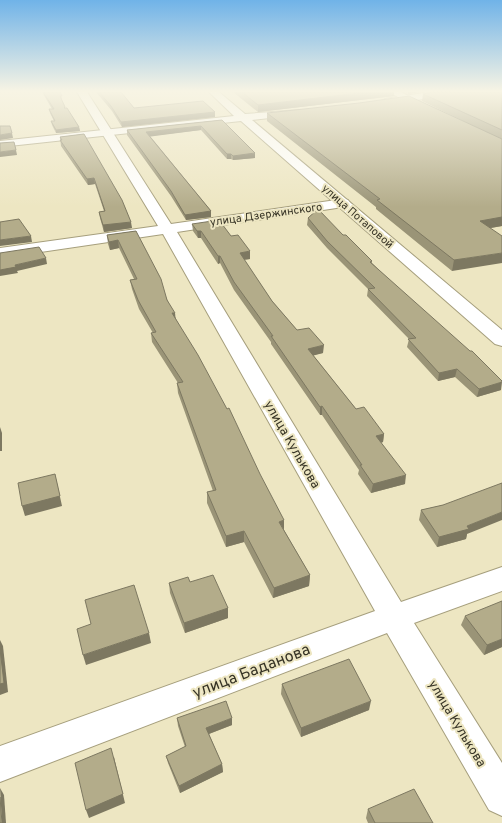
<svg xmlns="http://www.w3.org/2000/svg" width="502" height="823" font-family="Overpass,sans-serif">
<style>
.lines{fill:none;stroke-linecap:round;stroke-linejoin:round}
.minor-casing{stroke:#a69f7d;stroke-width:2}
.secondary-casing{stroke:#a69f7d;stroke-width:2}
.minor{fill:#fff;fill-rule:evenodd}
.secondary{fill:#fff;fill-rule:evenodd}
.wall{fill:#9a9477}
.shaded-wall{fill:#7d7861}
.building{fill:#b3ac8a;stroke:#7d7861}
.labels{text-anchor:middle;stroke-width:4;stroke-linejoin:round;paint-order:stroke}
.far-street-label{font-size:11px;fill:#373426;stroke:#ede6c2}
.street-label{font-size:13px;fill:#373426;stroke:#ede6c2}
.near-street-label{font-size:16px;fill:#373426;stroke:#ede6c2}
</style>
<rect width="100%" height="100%" fill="#ede6c2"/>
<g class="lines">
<defs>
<g id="minor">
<path d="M 77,92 L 87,92 L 171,224 L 343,199 L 348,200 L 350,203 L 348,206 L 343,207 L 177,232 L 401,602 L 502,567 L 502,591 L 414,623 L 502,763 L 502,816 L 489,810 L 387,633 L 0,782 L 0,746 L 375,611 L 163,234 L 0,258 L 0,248 L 158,226 Z"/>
<path d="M 389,92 L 401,92 L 432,109 L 431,111 L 423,111 Z"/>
</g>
<g id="secondary">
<path d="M 209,92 L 219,92 L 245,114 L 301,110 L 302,112 L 297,115 L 252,120 L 502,330 L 502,346 L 495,344 L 241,121 L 0,147 L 0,141 L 234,116 Z"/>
<path d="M 430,92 L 453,92 L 449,95 L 385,105 L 380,102 L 385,99 Z"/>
</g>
</defs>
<use href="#minor" class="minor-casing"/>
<use href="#secondary" class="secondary-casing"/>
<use href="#minor" class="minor"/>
<use href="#secondary" class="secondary"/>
</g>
<g class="wall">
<path d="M 42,92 L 60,92 L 62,99 L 61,99 L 65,108 L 79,127 L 80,131 L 56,133 L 52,125 L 51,121 L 54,121 L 50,113 L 49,109 L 52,109 Z"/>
<path d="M 96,92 L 121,92 L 134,108 L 215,112 L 215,117 L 122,127 L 112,111 Z"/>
<path d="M 233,92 L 394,92 L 394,96 L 258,112 Z"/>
<path d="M 502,92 L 502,226 L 491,228 L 452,271 L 376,209 L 376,207 L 267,121 L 267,113 L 500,139 L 422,101 L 423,94 Z"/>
<path d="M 222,120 L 255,158 L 233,160 L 231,159 L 227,159 L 201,130 L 150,136 L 211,211 L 211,217 L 186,220 L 171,196 L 127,135 L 127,130 Z"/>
<path d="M 84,134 L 132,228 L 104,232 L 100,218 L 99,212 L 104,211 L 95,184 L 88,185 L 61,146 L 60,137 Z"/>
<path d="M 308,218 L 343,235 L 372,261 L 372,263 L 501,390 L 477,397 L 455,377 L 438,381 L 407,347 L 409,339 L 367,296 L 368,289 L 327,248 L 307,225 Z"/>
<path d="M 192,224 L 231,236 L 250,259 L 244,260 L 272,301 L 297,330 L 323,353 L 313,355 L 356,409 L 384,434 L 383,442 L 381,443 L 405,484 L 371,493 L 358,474 L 359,470 L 322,415 L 320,415 L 271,344 L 271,342 L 234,290 L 220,263 L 218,264 L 201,238 L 198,238 L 193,231 Z"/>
<path d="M 136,231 L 176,319 L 284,530 L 310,575 L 309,586 L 273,598 L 244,542 L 226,547 L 207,503 L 207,492 L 213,491 L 178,393 L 177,383 L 178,383 L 152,342 L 151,333 L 153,333 L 139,309 L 132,289 L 130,280 L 134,279 L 119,248 L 110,250 L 108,244 L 107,235 Z"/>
<path d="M 443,505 L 467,534 L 466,539 L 437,547 L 419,520 L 421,510 Z"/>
<path d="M 190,582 L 228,608 L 228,618 L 185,633 L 170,593 L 169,583 Z"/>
<path d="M 465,616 L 502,647 L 484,655 L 461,625 Z"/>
<path d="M 282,684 L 369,710 L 301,737 L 281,694 Z"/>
<path d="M 177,718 L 232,725 L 209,734 L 222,764 L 223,772 L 180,793 L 168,763 L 166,756 L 185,747 L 178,726 Z"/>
<path d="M 368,809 L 433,823 L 368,823 L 366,818 Z"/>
</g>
<g class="shaded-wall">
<path d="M 367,92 L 394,92 L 394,96 L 258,112 L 258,105 Z"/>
<path d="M 408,92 L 419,92 L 408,94 Z"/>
<path d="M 215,112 L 215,117 L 122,127 L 121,122 Z"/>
<path d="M 201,126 L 201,130 L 147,137 L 146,132 Z"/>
<path d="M 79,127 L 80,131 L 56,133 L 56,130 Z"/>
<path d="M 12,133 L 13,138 L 0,140 L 0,135 Z"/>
<path d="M 16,150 L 17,155 L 0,157 L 0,152 Z"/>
<path d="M 255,153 L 255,158 L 233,160 L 233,156 Z"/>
<rect x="227" y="154" width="4" height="5"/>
<path d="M 94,178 L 95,184 L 88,185 L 87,179 Z"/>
<path d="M 211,211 L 211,217 L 186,220 L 185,215 Z"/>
<path d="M 502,217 L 502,226 L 478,230 L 480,221 Z"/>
<path d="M 131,222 L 132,228 L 104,232 L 103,225 Z"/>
<path d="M 197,231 L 201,231 L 201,238 L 198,238 Z"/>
<path d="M 31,236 L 32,242 L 0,246 L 0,240 Z"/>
<path d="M 118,240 L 119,248 L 110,250 L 109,242 Z"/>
<path d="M 250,251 L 250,259 L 240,260 L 240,253 Z"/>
<path d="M 502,253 L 502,263 L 452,271 L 454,260 Z"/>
<path d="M 218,256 L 220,256 L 220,263 L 218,264 Z"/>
<path d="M 46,258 L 47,264 L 17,271 L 18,273 L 0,276 L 0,270 L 15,265 Z"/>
<path d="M 172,313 L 175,313 L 176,322 Z"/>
<path d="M 324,345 L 323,353 L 308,357 L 308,349 Z"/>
<path d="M 457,369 L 455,377 L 438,381 L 439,373 Z"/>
<path d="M 502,382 L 501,390 L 477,397 L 479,389 Z"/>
<path d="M 322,406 L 322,415 L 320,415 L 320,407 Z"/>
<path d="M 0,427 L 2,433 L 2,451 L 0,451 Z"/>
<path d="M 384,434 L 383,442 L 375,444 L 376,436 Z"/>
<path d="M 55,474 L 62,506 L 25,516 L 22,506 Z"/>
<path d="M 406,475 L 405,484 L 371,493 L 373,484 Z"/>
<path d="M 502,512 L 502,520 L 467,534 L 466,539 L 437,547 L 439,537 Z"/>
<path d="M 284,520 L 284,530 L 279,522 Z"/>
<path d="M 244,531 L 244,542 L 226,547 L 226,536 Z"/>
<path d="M 310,575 L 309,586 L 273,598 L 274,588 Z"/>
<path d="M 228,608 L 228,618 L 185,633 L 184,623 Z"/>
<path d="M 149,633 L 151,643 L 86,665 L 83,655 Z"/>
<path d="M 502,639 L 502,647 L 484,655 L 487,645 Z"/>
<path d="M 0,640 L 3,646 L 8,692 L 0,695 Z"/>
<path d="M 371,701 L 369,710 L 301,737 L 301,728 Z"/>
<path d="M 232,718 L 232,725 L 206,735 L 206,728 Z"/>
<path d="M 114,757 L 125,803 L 89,818 L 86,810 Z"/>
<path d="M 222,764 L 223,772 L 180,793 L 179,786 Z"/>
<path d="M 0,788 L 4,795 L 6,823 L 2,823 Z"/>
</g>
<g class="building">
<path d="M 43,92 L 60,92 L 62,96 L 60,96 L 65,107 L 64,108 L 67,108 L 79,127 L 56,130 L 51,121 L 55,121 L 49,109 L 54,109 Z"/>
<path d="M 99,92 L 121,92 L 134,108 L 203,101 L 215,112 L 121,122 L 111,106 Z"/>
<path d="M 242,92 L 367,92 L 258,105 Z"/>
<path d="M 432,92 L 502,92 L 502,130 L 423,94 Z"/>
<path d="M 409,96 L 502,139 L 502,217 L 480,221 L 502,236 L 502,253 L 454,260 L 377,200 L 380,199 L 267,113 L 359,103 Z"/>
<path d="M 222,120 L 255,153 L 233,156 L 231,154 L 227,154 L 201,126 L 146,132 L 211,211 L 185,215 L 171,191 L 127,130 Z"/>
<path d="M 0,126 L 10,126 L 12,133 L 0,135 Z"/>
<path d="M 84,134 L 122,200 L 131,222 L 103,225 L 99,212 L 105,211 L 94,178 L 87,179 L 60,140 L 62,140 L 60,137 Z"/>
<path d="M 14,142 L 16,150 L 0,152 L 0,143 Z"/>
<path d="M 318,209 L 343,235 L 346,235 L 372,261 L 370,262 L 470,351 L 472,351 L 502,381 L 502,382 L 479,389 L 457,369 L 439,373 L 408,339 L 416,338 L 368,289 L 375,288 L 327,241 L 308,218 Z"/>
<path d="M 19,219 L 31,236 L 0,240 L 0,222 Z"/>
<path d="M 219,220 L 231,236 L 238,235 L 250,251 L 240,253 L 272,301 L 297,330 L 309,328 L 324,345 L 308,349 L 356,409 L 364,407 L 384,434 L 376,436 L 406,475 L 373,484 L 360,465 L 362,465 L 322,406 L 320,407 L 271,336 L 273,336 L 234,282 L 220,256 L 218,256 L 201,231 L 197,231 L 192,224 Z"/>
<path d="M 136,231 L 161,279 L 167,300 L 175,313 L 172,313 L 198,355 L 227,409 L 229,408 L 260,474 L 284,520 L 279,522 L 310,575 L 274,588 L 244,531 L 226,536 L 207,492 L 216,490 L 177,383 L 183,382 L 151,333 L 156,332 L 138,300 L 130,280 L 137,279 L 118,240 L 109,242 L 107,235 Z"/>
<path d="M 39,247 L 46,258 L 15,265 L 16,267 L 0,270 L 0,253 Z"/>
<path d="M 55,474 L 60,496 L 22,506 L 18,483 Z"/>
<path d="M 502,483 L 502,512 L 467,526 L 469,529 L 439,537 L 421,510 L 443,505 Z"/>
<path d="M 213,575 L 228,608 L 184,623 L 169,583 L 188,577 L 190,582 Z"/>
<path d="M 134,585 L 149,633 L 83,655 L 77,629 L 91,624 L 85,600 Z"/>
<path d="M 502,601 L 502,639 L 487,645 L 465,616 Z"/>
<path d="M 0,649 L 4,683 L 0,684 Z"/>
<path d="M 349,659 L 371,701 L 301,728 L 282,684 Z"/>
<path d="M 226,701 L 232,718 L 206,728 L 222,764 L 179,786 L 166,756 L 186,746 L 177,718 Z"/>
<path d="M 111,748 L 123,794 L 86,810 L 75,763 Z"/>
<path d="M 414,789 L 433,823 L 375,823 L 368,809 Z"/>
<path d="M 0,797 L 2,823 L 0,823 Z"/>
</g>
<linearGradient id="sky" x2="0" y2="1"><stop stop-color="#70b3e8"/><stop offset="0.44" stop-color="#f7f4e4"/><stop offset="1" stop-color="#f7f4e4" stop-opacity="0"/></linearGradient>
<rect width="502" height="207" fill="url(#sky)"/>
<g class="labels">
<g class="far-street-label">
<text transform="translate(266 214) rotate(-8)" y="4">улица Дзержинского</text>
<text transform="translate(358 216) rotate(41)" y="4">улица Потаповой</text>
</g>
<g class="street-label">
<text transform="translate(293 444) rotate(60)" y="5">улица Кулькова</text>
<text transform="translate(458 723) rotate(59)" y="5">улица Кулькова</text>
</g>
<g class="near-street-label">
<text transform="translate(251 670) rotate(-21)" y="6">улица Баданова</text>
</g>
</g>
</svg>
